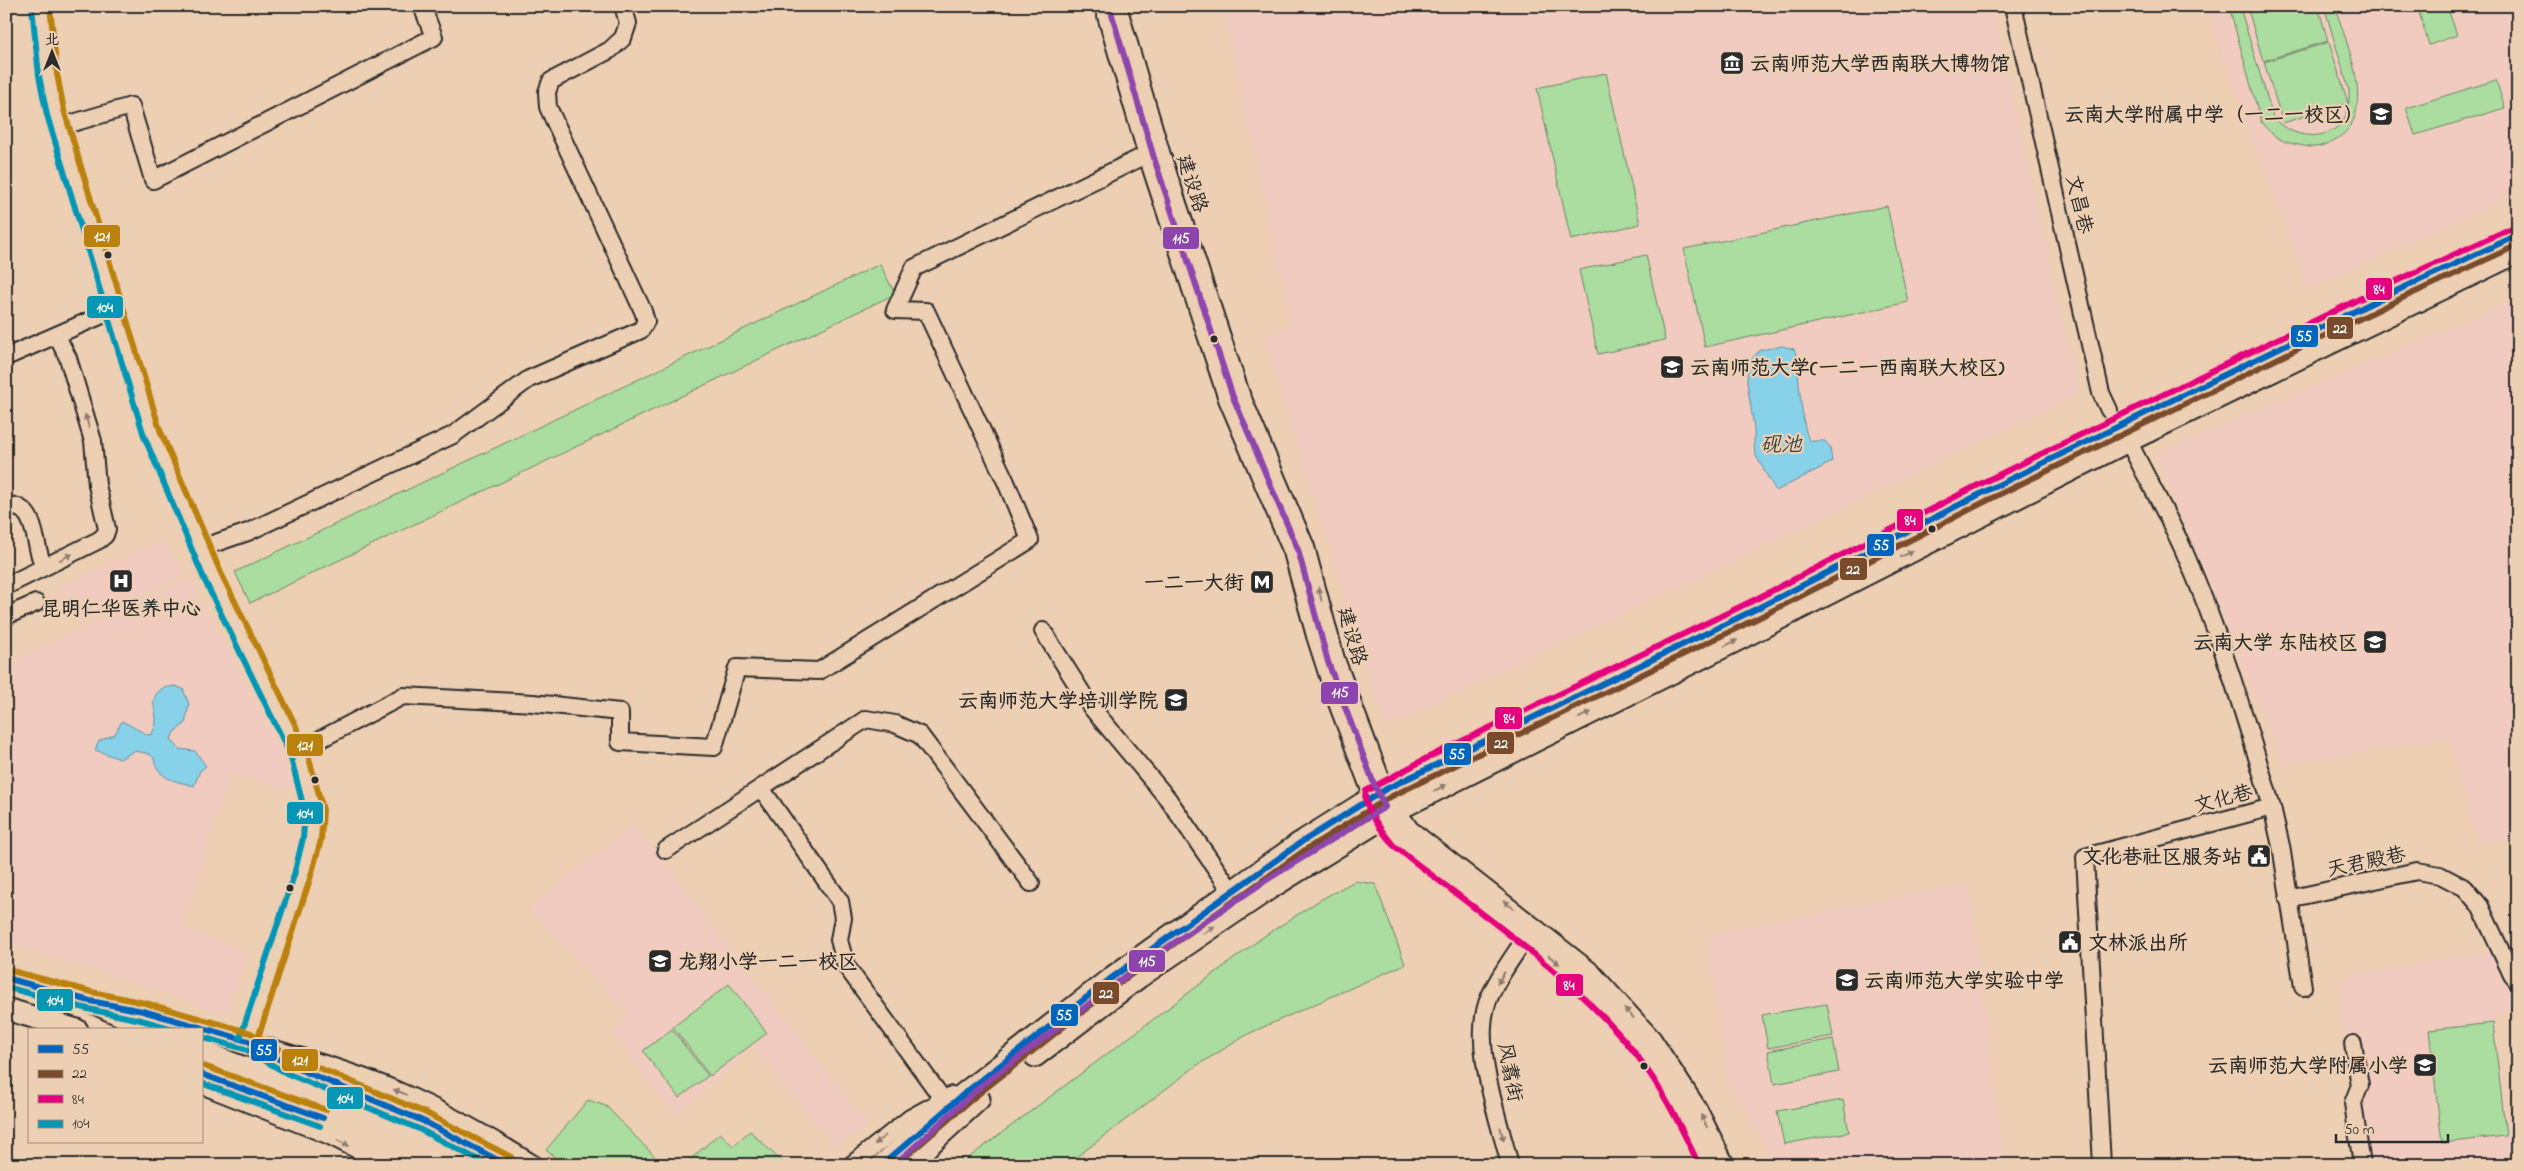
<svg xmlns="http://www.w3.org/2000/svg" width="2524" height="1171" font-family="'Indie Flower','LXGW WenKai TC',sans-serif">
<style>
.built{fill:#f1cbc0}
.green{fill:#aadd9f;stroke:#6a8465}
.water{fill:#88d2e9;stroke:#638f9d}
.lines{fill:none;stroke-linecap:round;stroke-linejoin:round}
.minor-casing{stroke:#2b2b2b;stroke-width:20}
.major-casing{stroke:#2b2b2b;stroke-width:25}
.minor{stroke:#edcfb4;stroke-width:16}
.major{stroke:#edcfb4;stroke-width:21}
.bus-1-casing{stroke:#edcfb4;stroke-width:10}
.bus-2-casing{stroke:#edcfb4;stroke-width:10}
.bus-3-casing{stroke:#edcfb4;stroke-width:10}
.bus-4-casing{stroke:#edcfb4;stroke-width:10}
.bus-5-casing{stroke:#edcfb4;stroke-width:10}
.bus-6-casing{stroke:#edcfb4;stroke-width:10}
.bus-1{stroke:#0065bd;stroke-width:6}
.bus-2{stroke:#7a4b2a;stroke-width:6}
.bus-3{stroke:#e5007d;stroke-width:6}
.bus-4{stroke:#0696b6;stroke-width:6}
.bus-5{stroke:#ba810d;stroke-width:6}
.bus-6{stroke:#8e44ad;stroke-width:6}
.oneway{fill:#8c7d70}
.bus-dot{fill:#2b2b2b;stroke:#edcfb4;stroke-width:2}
.labels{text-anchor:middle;stroke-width:4.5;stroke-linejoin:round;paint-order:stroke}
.poi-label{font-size:20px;font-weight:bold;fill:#2b2b2b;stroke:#edcfb4;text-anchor:end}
.street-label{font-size:20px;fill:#2b2b2b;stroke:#edcfb4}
.water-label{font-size:21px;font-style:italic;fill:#394448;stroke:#edcfb4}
.line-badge{stroke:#edcfb4;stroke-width:2}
.badge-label{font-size:14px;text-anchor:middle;font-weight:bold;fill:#fff}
</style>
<rect width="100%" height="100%" fill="#edcfb4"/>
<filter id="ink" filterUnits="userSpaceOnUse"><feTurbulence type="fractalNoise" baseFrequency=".02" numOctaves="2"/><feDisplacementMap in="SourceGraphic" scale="10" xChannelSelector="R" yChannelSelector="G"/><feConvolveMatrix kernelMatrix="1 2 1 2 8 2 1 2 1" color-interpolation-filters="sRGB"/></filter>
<g filter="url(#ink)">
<g class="built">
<path d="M 1223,6 L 1993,6 L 2079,395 L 1386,727 L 1263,338 L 1291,324 Z"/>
<path d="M 2205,6 L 2507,6 L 2518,37 L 2518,192 L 2308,290 Z"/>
<path d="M 2518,298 L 2518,839 L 2481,844 L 2471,823 L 2450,738 L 2283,765 L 2156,454 Z"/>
<path d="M 165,538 L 183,576 L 78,624 L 60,586 Z"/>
<path d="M 191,577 L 199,596 L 30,675 L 198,599 L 214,622 L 281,749 L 290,767 L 294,791 L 230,773 L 182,928 L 247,950 L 227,1015 L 128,980 L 6,943 L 6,664 Z"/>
<path d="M 634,824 L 797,1033 L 868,1126 L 836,1147 L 752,1048 L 676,1116 L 611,1033 L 628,1014 L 528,908 Z"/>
<path d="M 1969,884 L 2004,1165 L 1773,1165 L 1768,1151 L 1728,1084 L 1708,934 Z"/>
<path d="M 2493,951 L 2518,990 L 2518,1009 L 2495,1015 L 2513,1165 L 2355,1165 L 2353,1085 L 2339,999 L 2343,978 Z"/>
</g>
<g class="green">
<path d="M 2229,6 L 2242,6 L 2241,11 L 2273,117 C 2289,138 2330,145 2345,117 C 2349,109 2349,99 2349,90 L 2324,6 L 2335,6 C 2345,42 2379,112 2338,138 C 2330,143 2319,148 2310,147 C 2286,143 2277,142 2261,122 Z"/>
<path d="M 2247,6 L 2318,6 L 2328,41 L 2263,61 Z"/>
<path d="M 2417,6 L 2447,6 L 2457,35 L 2429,45 Z"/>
<path d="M 2329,42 L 2348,103 L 2283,123 L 2264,62 Z"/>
<path d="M 1606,73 L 1640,224 L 1571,240 L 1537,88 Z"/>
<path d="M 2496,80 L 2505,108 L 2415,135 L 2406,108 Z"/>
<path d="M 1887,206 L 1908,302 L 1705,347 L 1684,249 Z"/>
<path d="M 1646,255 L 1665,340 L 1598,354 L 1579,270 Z"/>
<path d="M 880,264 L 895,294 L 250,603 L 235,572 Z"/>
<path d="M 1355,881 L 1375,884 L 1405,964 L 1250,1033 L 1196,1066 L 1066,1165 L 959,1165 L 1263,937 L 1320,900 Z"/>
<path d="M 729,984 L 767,1033 L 710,1076 L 673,1027 Z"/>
<path d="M 1827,1004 L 1833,1036 L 1768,1048 L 1762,1015 Z"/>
<path d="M 2493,1023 L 2506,1136 L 2442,1143 L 2429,1030 Z"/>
<path d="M 672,1029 L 708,1076 L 679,1098 L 643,1051 Z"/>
<path d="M 1833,1039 L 1839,1072 L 1774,1084 L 1768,1051 Z"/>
<path d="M 588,1100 L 606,1106 L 663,1165 L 564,1165 L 546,1150 Z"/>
<path d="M 1843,1100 L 1849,1132 L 1784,1144 L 1777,1111 Z"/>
<path d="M 750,1131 L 785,1165 L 684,1165 L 720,1133 L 733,1146 Z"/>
</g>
<g class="water">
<path d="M 1782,346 L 1794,349 L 1797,356 C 1798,372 1802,432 1810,441 L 1825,441 L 1830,447 L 1832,462 L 1776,491 L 1756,456 L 1754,446 L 1754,428 L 1747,382 L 1748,363 L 1760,350 Z"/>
<path d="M 175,686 L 183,689 L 189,704 L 185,724 L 174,732 L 171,739 L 179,749 L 195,751 L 206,766 L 200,771 L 194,786 C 184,783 168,781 161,773 C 148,758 163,755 134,751 L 120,759 L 95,750 L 99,741 L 115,734 L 122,721 L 148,735 L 152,734 C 153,730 156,726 156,722 C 157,708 147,699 163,688 Z"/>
</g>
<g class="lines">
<defs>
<g id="minor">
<path d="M 41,6 L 48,75 L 55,112 L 152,433 L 213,577 L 298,751 L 307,779 L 314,812 L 312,839 L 302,877 L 248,1041 C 301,1057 357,1072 408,1095 C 452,1115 494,1139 535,1165"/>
<path d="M 1103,6 L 1148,159 L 1227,399 L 1292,552 L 1315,636 L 1335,698 L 1376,806 L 1399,839 L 1581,982 L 1642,1048 L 1685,1116 L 1709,1165"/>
<path d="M 1118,6 L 1162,155 L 1241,394 L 1306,547 L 1336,659 L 1382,781 L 1390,800 L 1410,829 L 1591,971 L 1653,1039 L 1698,1108 L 1726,1165"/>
<path d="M 2013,6 L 2101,393 L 2109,410"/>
<path d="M 59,127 L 131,106 L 153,180 L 434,37 L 422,6"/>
<path d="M 6,357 L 116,309"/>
<path d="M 6,505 C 39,505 32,543 44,567"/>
<path d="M 201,548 L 248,532 L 453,435 L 529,379 L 641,330 L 646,321 L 643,311 L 548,107 L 547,92 L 551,81 L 610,50 L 623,38 L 628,23 L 623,6"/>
<path d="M 6,586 L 99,540 L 105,535 L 107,529 L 97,485 L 93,441 L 68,358 L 57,336"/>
<path d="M 6,616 L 36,603"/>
<path d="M 1043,631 L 1091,707 L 1168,799 L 1232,892"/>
<path d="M 298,751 L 403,696 L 533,703 L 620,712 L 620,742 L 714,747 L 737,668 L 819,671 L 1030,540 L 1006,482 L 926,311 L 895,310 L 914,268 L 1146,155"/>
<path d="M 761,788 L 840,901 L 843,918 L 839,940 L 846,966 L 942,1098"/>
<path d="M 2272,807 L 2281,846 L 2303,987"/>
<path d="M 666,850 L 866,719 L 895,724 L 920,735 L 1031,883"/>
<path d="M 2288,899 L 2417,871 L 2440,875 L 2465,888 L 2480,906 L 2512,975 L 2518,982"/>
<path d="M 2353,1044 L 2360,1085 L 2353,1103 L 2362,1165"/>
<path d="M 201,1085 L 330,1136 L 387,1165"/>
<path d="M 851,1165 L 910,1118 L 952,1095"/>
<path d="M 1510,1165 C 1499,1119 1469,1040 1490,996 C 1499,975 1514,956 1526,937"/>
<path d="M 2102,1165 L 2085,857 L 2272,807 C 2246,721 2221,635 2184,551 C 2166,511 2143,472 2124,432"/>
</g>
<g id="major">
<path d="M 6,978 L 90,1001 L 153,1030"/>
<path d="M 90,1001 L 143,1011 L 248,1041 L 289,1065 L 423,1121 L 507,1165"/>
<path d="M 6,1009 L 77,1030"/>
<path d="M 201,1051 C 235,1066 271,1076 305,1090 C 358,1111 409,1139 460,1165"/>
<path d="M 1035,1056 L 1139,977 L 1270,888 L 1396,810 L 1741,638 L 2128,441 L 2518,252"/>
<path d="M 201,1074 L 320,1117 L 427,1165"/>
<path d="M 882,1165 L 966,1092 L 1110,979 L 1300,843 L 1386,789 L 1754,610 L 1994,487 L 2394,292 L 2518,235"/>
<path d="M 907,1165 L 979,1099"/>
</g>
</defs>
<use href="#minor" class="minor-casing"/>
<use href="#major" class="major-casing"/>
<use href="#minor" class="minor"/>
<use href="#major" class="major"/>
<defs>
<g id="bus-1">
<path d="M 6,978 L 90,1001 L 143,1011 L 248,1041 L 289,1065 L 423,1121 L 507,1165"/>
<path d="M 201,1074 L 323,1118"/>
<path d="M 882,1165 L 966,1092 L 1110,979 L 1300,843 L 1386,789 L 1754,610 L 1994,487 L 2394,292 L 2518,235"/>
</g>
<path id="bus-2" d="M 896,1165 L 972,1099 L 1115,986 L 1305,850 L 1390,797 L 1758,618 L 1998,495 L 2398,300 L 2518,245"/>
<path id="bus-3" d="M 1699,1165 C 1681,1127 1661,1086 1635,1053 C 1571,973 1473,909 1393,845 C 1385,835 1360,804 1366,791 L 1429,757 L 1750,602 L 1990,479 L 2390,284 L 2514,227"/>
<g id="bus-4">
<path d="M 32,7 L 39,76 L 47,115 L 144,436 L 205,581 L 290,754 L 305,813 L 303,838 L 294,875 L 240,1038"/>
<path d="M 6,987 L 88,1009 L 141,1020 L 177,1030"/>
<path d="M 201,1037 L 245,1049 L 286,1073 L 419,1129 L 488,1165"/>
<path d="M 201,1083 L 320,1126"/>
</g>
<g id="bus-5">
<path d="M 50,6 L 57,74 L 64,110 L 160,430 L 221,573 L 306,747 L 323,810 L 321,840 L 310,879 L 256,1044"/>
<path d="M 8,970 L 92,992 L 145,1003 L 251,1033 L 293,1057 L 426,1113 L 511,1157"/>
<path d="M 204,1066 L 326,1110"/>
</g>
<path id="bus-6" d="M 901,1159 L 981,1086 L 1134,970 L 1265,881 L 1385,807 L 1374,784 L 1328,662 L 1298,550 L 1233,397 L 1154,158 L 1110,8"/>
</defs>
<use href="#bus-1" class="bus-1-casing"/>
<use href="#bus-2" class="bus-2-casing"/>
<use href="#bus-3" class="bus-3-casing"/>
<use href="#bus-4" class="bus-4-casing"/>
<use href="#bus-5" class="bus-5-casing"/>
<use href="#bus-6" class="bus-6-casing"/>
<use href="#bus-1" class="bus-1"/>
<use href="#bus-2" class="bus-2"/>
<use href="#bus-3" class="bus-3"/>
<use href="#bus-4" class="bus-4"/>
<use href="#bus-5" class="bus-5"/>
<use href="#bus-6" class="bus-6"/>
</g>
<defs><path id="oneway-solid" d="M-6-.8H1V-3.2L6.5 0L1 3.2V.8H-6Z" transform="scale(1.25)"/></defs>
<g class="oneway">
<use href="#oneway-solid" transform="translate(87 421) rotate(-107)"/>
<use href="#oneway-solid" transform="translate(1907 554) rotate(-27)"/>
<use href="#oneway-solid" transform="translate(66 557) rotate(-26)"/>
<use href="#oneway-solid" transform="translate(1320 594) rotate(-102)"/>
<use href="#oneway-solid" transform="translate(1731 643) rotate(-26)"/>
<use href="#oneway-solid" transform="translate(1585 715) rotate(-26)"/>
<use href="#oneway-solid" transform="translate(1440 788) rotate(-26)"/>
<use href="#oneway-solid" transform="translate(1509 905) rotate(-143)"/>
<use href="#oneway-solid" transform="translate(1209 930) rotate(-34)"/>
<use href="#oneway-solid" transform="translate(1554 960) rotate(39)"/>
<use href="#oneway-solid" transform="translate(1501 978) rotate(122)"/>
<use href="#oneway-solid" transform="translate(1629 1013) rotate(-132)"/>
<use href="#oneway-solid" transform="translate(400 1092) rotate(-158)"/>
<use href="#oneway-solid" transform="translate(1704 1121) rotate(-116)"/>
<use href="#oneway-solid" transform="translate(1502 1134) rotate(77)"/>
<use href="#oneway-solid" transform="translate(880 1140) rotate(141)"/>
<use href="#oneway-solid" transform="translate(343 1143) rotate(27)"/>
</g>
</g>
<defs>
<symbol id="museum-square" viewBox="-11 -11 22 22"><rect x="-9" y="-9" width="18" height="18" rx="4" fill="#2b2b2b" stroke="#edcfb4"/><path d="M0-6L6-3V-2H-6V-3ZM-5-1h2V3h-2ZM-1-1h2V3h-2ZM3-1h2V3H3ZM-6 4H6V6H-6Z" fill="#fff"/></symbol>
<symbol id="school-square" viewBox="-11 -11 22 22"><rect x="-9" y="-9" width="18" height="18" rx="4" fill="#2b2b2b" stroke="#edcfb4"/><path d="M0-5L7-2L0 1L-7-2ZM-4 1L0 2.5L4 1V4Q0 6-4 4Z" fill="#fff"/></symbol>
<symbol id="university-square" viewBox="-11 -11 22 22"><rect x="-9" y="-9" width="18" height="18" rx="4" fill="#2b2b2b" stroke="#edcfb4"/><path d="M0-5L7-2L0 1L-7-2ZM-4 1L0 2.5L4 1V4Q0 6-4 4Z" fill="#fff"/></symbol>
<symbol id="hospital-square" viewBox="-11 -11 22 22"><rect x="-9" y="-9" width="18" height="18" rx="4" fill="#2b2b2b" stroke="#edcfb4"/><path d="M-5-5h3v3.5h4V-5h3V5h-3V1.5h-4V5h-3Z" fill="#fff"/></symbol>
<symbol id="metro-square" viewBox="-11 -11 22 22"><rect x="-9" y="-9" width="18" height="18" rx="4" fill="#2b2b2b" stroke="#edcfb4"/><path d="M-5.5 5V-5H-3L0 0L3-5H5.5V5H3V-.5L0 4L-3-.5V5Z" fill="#fff"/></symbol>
<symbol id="civic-square" viewBox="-11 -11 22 22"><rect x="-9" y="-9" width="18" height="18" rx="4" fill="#2b2b2b" stroke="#edcfb4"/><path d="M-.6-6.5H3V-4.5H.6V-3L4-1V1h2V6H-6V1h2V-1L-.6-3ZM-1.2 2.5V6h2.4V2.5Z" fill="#fff"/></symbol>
</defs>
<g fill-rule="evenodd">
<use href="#museum-square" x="1718" y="49" width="28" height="28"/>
<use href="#school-square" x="2367" y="100" width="28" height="28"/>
<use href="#university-square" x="1658" y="353" width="28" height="28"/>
<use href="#hospital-square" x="107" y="567" width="28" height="28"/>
<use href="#metro-square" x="1248" y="568" width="28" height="28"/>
<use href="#university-square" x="2361" y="628" width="28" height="28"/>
<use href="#university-square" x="1162" y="686" width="28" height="28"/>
<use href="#civic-square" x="2245" y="842" width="28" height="28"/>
<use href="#civic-square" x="2056" y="928" width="28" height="28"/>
<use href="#school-square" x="646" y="947" width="28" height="28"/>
<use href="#school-square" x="1833" y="966" width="28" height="28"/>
<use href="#school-square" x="2411" y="1051" width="28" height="28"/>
</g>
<g class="bus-dot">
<circle cx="108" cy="255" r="4.5"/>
<circle cx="1214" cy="339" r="4.5"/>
<circle cx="1932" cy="529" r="4.5"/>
<circle cx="315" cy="780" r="4.5"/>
<circle cx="290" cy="888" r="4.5"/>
<circle cx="1644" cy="1066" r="4.5"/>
</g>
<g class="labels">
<g class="poi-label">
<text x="1750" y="70" text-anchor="start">云南师范大学西南联大博物馆</text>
<text x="2364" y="121">云南大学附属中学（一二一校区）</text>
<text x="1690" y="374" text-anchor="start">云南师范大学(一二一西南联大校区)</text>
<text x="1244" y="589">一二一大街</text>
<text x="121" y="615" text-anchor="middle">昆明仁华医养中心</text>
<text x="2358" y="649">云南大学 东陆校区</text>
<text x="1158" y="707">云南师范大学培训学院</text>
<text x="2242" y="863">文化巷社区服务站</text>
<text x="2088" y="949" text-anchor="start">文林派出所</text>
<text x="678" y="968" text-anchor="start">龙翔小学一二一校区</text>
<text x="1864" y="987" text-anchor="start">云南师范大学实验中学</text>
<text x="2408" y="1072">云南师范大学附属小学</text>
</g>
<g class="street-label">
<text transform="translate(1193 183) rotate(72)" y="7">建设路</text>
<text transform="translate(2080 204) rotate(77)" y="7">文昌巷</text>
<text transform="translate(1353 636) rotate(74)" y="7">建设路</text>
<text transform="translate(2223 798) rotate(-15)" y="7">文化巷</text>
<text transform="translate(2366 861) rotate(-12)" y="7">天君殿巷</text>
<text transform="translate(1511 1072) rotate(79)" y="7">风翥街</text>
</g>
<g class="water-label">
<text x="1781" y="451">砚池</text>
</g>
</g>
<g class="line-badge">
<rect x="83" y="224" width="38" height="24" rx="5" fill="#ba810d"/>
<rect x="1162" y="226" width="38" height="24" rx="5" fill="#8e44ad"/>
<rect x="2365" y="277" width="28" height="24" rx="5" fill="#e5007d"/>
<rect x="86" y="295" width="38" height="24" rx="5" fill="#0696b6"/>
<rect x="2326" y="316" width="28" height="24" rx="5" fill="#7a4b2a"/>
<rect x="2290" y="324" width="29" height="24" rx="5" fill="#0065bd"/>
<rect x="1896" y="508" width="28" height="24" rx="5" fill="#e5007d"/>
<rect x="1866" y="533" width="29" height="24" rx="5" fill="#0065bd"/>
<rect x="1839" y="557" width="29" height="24" rx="5" fill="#7a4b2a"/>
<rect x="1320" y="681" width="39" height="24" rx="5" fill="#8e44ad"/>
<rect x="1494" y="706" width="29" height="24" rx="5" fill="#e5007d"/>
<rect x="1486" y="731" width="29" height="24" rx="5" fill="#7a4b2a"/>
<rect x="286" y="733" width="38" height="24" rx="5" fill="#ba810d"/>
<rect x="1443" y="742" width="29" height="24" rx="5" fill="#0065bd"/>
<rect x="286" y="801" width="38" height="24" rx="5" fill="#0696b6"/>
<rect x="1128" y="949" width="38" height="24" rx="5" fill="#8e44ad"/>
<rect x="1555" y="973" width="29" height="24" rx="5" fill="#e5007d"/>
<rect x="1092" y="981" width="28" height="24" rx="5" fill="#7a4b2a"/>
<rect x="36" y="988" width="38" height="24" rx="5" fill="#0696b6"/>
<rect x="1050" y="1003" width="29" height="24" rx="5" fill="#0065bd"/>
<rect x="250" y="1038" width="28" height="24" rx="5" fill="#0065bd"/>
<rect x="281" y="1048" width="38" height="24" rx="5" fill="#ba810d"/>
<rect x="326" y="1086" width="38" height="24" rx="5" fill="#0696b6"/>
</g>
<g class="badge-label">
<text x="102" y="241">121</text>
<text x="1181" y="243">115</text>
<text x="2379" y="294">84</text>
<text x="105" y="312">104</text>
<text x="2340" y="333">22</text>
<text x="2304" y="341">55</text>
<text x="1910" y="525">84</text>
<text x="1881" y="550">55</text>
<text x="1853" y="574">22</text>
<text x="1340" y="697">115</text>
<text x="1509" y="723">84</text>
<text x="1501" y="748">22</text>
<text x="305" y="750">121</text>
<text x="1457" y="759">55</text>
<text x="305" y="818">104</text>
<text x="1147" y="966">115</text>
<text x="1569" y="990">84</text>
<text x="1106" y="998">22</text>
<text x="55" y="1005">104</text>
<text x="1064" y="1020">55</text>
<text x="264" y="1055">55</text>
<text x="300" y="1065">121</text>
<text x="345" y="1103">104</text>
</g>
<rect width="2524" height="1171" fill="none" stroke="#edcfb4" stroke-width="25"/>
<rect x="12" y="12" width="2499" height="1146" fill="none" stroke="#2b2b2b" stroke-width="2" filter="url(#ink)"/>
<rect x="28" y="1028" width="175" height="115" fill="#edcfb4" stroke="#9f8d7d"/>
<rect x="38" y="1045" width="25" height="8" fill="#0065bd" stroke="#9f8d7d"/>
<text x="72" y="1054" font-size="15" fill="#2b2b2b">55</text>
<rect x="38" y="1070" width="25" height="8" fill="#7a4b2a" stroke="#9f8d7d"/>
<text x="72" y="1078" font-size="15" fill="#2b2b2b">22</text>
<rect x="38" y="1095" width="25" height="8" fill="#e5007d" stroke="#9f8d7d"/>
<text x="72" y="1104" font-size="15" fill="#2b2b2b">84</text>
<rect x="38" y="1120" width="25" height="8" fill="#0696b6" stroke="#9f8d7d"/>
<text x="72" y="1128" font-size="15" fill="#2b2b2b">104</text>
<g transform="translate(52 52)" stroke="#edcfb4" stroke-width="4" paint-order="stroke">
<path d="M0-4L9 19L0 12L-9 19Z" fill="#2b2b2b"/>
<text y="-8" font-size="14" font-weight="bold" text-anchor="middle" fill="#2b2b2b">北</text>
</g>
<path d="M2336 1134v8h112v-8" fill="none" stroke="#2b2b2b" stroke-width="2.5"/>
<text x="2344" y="1134" font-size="15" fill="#2b2b2b" stroke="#edcfb4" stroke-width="4" paint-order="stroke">50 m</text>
</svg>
